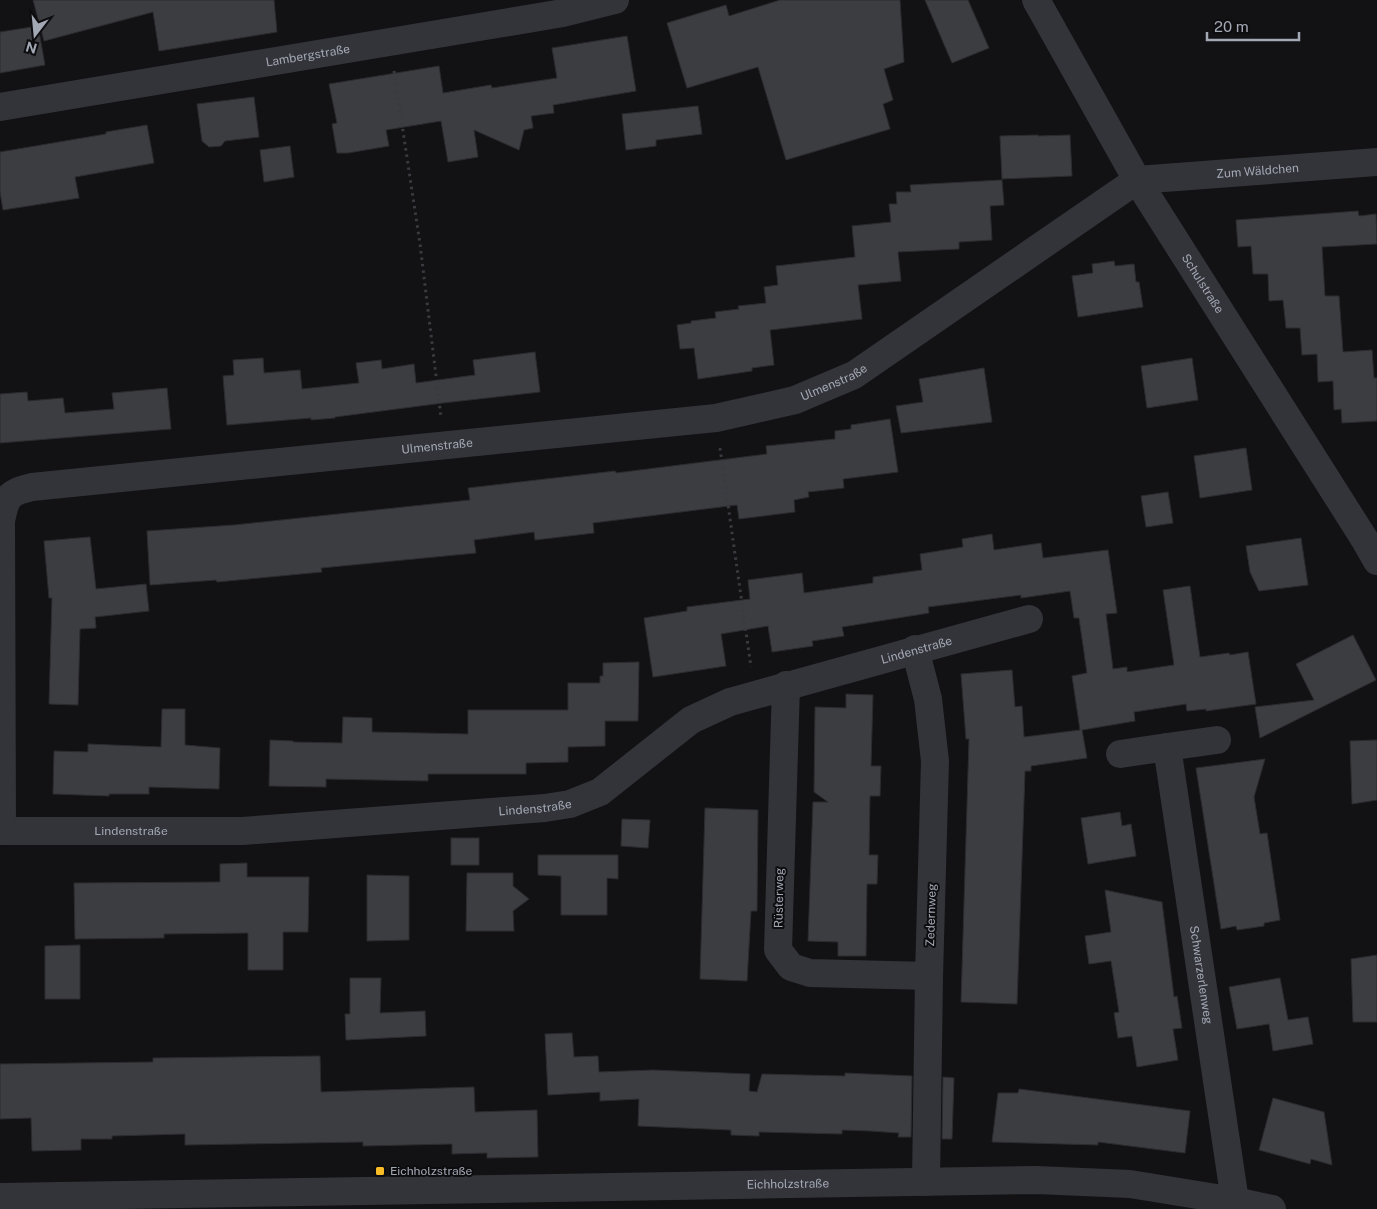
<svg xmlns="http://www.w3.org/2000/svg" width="1377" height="1209" font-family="'Public Sans',sans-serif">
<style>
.building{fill:#3c3d41;stroke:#2c2c30}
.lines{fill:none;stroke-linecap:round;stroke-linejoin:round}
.path{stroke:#393b40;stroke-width:3;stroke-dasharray:2.5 4;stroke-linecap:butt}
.minor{stroke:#333439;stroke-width:28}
.poi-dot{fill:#f8bc26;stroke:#0d0d0f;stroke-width:2}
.labels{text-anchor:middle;stroke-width:4;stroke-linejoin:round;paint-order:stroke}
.street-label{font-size:12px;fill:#a3a8b5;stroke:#0d0d0f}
.poi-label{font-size:12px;fill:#a3a8b5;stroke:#0d0d0f;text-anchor:start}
</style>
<rect width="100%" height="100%" fill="#121214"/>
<g class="building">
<path d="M 33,0 L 274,0 L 277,32 L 159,51 L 153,12 L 44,41 Z"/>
<path d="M 780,0 L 900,0 L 904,62 L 884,69 L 893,100 L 883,104 L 890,129 L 786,160 L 758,67 L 687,88 L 667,23 L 726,5 L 729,16 Z"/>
<path d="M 925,0 L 968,0 L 989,48 L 952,63 Z"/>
<path d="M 38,26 L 45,65 L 0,73 L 0,32 Z"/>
<path d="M 627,36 L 636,91 L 553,105 L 554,113 L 531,116 L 533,128 L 524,130 L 519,150 L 474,130 L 478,157 L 448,162 L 441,121 L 386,130 L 389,146 L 348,153 L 337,153 L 332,124 L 337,123 L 329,84 L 439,66 L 443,93 L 491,85 L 492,88 L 557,78 L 552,48 Z"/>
<path d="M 254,97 L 259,137 L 225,141 L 221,146 L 209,147 L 202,141 L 197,104 Z"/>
<path d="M 698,106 L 702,134 L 656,140 L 656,146 L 626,150 L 622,114 Z"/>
<path d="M 147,125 L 154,163 L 75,177 L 79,198 L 3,210 L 0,192 L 0,152 L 106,134 L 106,132 Z"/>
<path d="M 1038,135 L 1038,136 L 1070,135 L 1072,176 L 1002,179 L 1000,136 Z"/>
<path d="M 290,146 L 294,177 L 264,182 L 260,150 Z"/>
<path d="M 1002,180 L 1004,205 L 990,206 L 992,240 L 959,242 L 959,249 L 898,252 L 901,281 L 858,285 L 862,319 L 770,330 L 774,365 L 752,368 L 752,371 L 698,379 L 694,348 L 680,349 L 677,325 L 691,323 L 691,321 L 716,318 L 715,312 L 739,309 L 738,306 L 766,303 L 764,287 L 778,285 L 776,266 L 855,257 L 852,226 L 891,222 L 889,204 L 897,204 L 896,192 L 911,192 L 910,185 Z"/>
<path d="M 1358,211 L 1359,216 L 1376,214 L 1377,244 L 1322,247 L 1325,296 L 1339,296 L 1343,352 L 1372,350 L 1374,378 L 1377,378 L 1377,421 L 1342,423 L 1341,409 L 1334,410 L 1333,381 L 1318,382 L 1317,354 L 1302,355 L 1300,328 L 1286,328 L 1283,300 L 1269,301 L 1268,274 L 1253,274 L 1251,246 L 1238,247 L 1236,220 Z"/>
<path d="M 1114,261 L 1115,266 L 1134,264 L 1136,282 L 1139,282 L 1143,307 L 1078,317 L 1072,276 L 1093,273 L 1092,264 Z"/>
<path d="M 535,352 L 540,392 L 443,403 L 335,417 L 335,418 L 311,420 L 311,418 L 227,425 L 223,376 L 234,375 L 233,360 L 263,358 L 264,373 L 300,370 L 302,389 L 359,383 L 356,363 L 381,360 L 382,369 L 414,364 L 416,383 L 475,375 L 473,360 Z"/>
<path d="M 1192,358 L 1198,400 L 1147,408 L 1141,366 Z"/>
<path d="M 984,368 L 992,422 L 901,433 L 896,406 L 923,402 L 919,379 Z"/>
<path d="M 167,388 L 171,429 L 0,443 L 0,394 L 27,392 L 28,401 L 63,398 L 65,413 L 114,409 L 112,393 Z"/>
<path d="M 890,419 L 898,472 L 843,479 L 844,488 L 808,492 L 809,497 L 794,500 L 795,512 L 739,519 L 737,505 L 593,523 L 594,533 L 535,540 L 534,532 L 474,540 L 476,553 L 321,568 L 322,572 L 217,582 L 216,580 L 150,585 L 147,531 L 234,525 L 470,500 L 468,488 L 615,471 L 616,473 L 767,454 L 766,446 L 835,439 L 835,431 L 851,429 L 851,425 Z"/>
<path d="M 1246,448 L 1252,490 L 1200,498 L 1194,456 Z"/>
<path d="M 1168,492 L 1173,523 L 1146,527 L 1141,496 Z"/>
<path d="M 992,534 L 994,550 L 1041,543 L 1043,558 L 1108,550 L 1117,613 L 1106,614 L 1113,669 L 1127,667 L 1127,672 L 1174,665 L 1163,590 L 1190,586 L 1200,657 L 1229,653 L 1230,655 L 1248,652 L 1256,704 L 1206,711 L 1206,709 L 1187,711 L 1186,704 L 1134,712 L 1135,721 L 1082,730 L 1087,758 L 1031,766 L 1031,771 L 1025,771 L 1017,1004 L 961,1002 L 969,739 L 966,739 L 961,674 L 1012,670 L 1015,707 L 1022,706 L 1024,737 L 1080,730 L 1072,676 L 1087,673 L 1079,618 L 1074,618 L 1070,591 L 1021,598 L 1021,595 L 928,607 L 929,613 L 842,627 L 844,636 L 812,641 L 813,646 L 772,652 L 768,626 L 721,634 L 726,666 L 653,677 L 644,618 L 687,611 L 687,607 L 750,599 L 748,580 L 802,573 L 804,593 L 873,583 L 873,577 L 922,570 L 920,554 L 963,547 L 962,539 Z"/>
<path d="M 90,537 L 96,589 L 146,584 L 149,611 L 95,617 L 96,628 L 80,629 L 78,705 L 49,704 L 52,598 L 49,598 L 44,541 Z"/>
<path d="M 1301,538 L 1308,585 L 1259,591 L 1250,572 L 1246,546 Z"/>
<path d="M 1353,635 L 1376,680 L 1260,738 L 1255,707 L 1314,700 L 1296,664 Z"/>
<path d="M 639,662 L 638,721 L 605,721 L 605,746 L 568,747 L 568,762 L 526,763 L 526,774 L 428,774 L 428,781 L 326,779 L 326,787 L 269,786 L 270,740 L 293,741 L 293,742 L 342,743 L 343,717 L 372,718 L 372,732 L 468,734 L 468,710 L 568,710 L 568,683 L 600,683 L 600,676 L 603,676 L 603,663 Z"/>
<path d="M 846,694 L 873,695 L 871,766 L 881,766 L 880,796 L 870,796 L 869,855 L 878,855 L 877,884 L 867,884 L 866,956 L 838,956 L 838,942 L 808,941 L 813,802 L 828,802 L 814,792 L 815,707 L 846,708 Z"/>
<path d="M 162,709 L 185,709 L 185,745 L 220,748 L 219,789 L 149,787 L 149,794 L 109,794 L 109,796 L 53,794 L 54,751 L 88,752 L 88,744 L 161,747 Z"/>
<path d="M 1377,740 L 1377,800 L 1352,804 L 1350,741 Z"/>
<path d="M 1265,759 L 1254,797 L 1260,834 L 1267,833 L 1280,920 L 1264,923 L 1264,926 L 1237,930 L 1236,926 L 1221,929 L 1196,768 Z"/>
<path d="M 705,808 L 758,810 L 757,911 L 751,911 L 747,981 L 700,979 Z"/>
<path d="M 1120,812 L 1122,826 L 1131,824 L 1136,856 L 1088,864 L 1081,818 Z"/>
<path d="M 622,819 L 650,820 L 648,848 L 621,846 Z"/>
<rect x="451" y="838" width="28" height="27"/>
<path d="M 538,855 L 618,855 L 618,879 L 607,878 L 607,915 L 561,915 L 561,876 L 538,875 Z"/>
<path d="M 247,863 L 247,877 L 309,877 L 308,932 L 283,932 L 283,970 L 248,970 L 248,933 L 164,934 L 164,938 L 75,939 L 74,883 L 220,882 L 220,864 Z"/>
<path d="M 467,873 L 513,873 L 513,886 L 529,899 L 513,911 L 514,931 L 466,931 Z"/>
<path d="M 367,875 L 409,876 L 409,940 L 367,941 Z"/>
<path d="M 1105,890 L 1162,902 L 1174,997 L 1177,996 L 1182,1028 L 1173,1029 L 1178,1060 L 1137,1067 L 1132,1036 L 1118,1038 L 1114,1013 L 1119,1012 L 1111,961 L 1089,964 L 1085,936 L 1111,932 Z"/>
<path d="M 80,945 L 80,999 L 45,999 L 45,946 Z"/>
<path d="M 1377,955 L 1377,1022 L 1353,1022 L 1351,959 Z"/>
<path d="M 350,978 L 381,978 L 380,1013 L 425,1011 L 426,1036 L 346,1040 L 345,1014 L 350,1014 Z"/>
<path d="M 1280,978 L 1288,1020 L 1308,1017 L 1313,1044 L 1273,1051 L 1269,1024 L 1237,1029 L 1229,987 Z"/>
<path d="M 572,1033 L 574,1057 L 598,1056 L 599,1072 L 653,1070 L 750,1074 L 749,1091 L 757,1092 L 762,1074 L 845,1076 L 845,1073 L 912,1076 L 911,1137 L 898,1137 L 899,1133 L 870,1131 L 842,1130 L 842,1134 L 759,1132 L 759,1136 L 731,1135 L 731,1130 L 638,1126 L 639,1099 L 600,1101 L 600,1092 L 548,1095 L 545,1034 Z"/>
<path d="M 320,1056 L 321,1092 L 474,1087 L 475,1112 L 537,1110 L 538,1157 L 487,1158 L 487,1153 L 452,1154 L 452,1144 L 363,1146 L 363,1142 L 185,1145 L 185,1134 L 112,1136 L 112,1139 L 81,1139 L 81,1150 L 32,1151 L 31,1118 L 0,1119 L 0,1064 L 153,1062 L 153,1058 Z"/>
<path d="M 943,1077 L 954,1078 L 952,1139 L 942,1139 Z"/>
<path d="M 1019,1089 L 1190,1111 L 1185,1153 L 1098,1142 L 1098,1145 L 992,1142 L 998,1093 L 1018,1093 Z"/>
<path d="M 1273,1098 L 1324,1112 L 1332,1165 L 1311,1159 L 1310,1164 L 1259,1150 Z"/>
</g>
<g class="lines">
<g class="path">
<path d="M 394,71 L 420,244 L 441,417"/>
<path d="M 720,448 L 751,667"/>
</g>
<g class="minor">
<path id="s1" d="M 1036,0 L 1137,180 L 1365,540 L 1377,561"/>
<path id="s2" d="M 0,107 L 563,13 L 615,0"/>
<path d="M 915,649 L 928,699 L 935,761 L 929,976 L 926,1182"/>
<path d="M 786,685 L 778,950 L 791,967 L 810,973 L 929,976"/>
<path d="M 1167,747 L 1217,740"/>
<path id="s3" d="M 1120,754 L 1167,747 L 1235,1201"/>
<path id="s4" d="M 0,831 L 242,831 L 545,808 L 570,804 L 600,792 L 691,720 L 730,702 L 1029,619"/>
<path id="s5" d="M 2,831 L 1,521 C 6,496 8,493 32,487 L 716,418 L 795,400 L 854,375 L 1137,180 L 1377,162"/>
<path id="s6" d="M 0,1197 L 1036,1180 L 1130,1184 L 1235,1201 L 1272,1209"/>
</g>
</g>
<rect class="poi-dot" x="375" y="1166" width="10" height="10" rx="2.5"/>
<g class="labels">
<g class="street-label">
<text dy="4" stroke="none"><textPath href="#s2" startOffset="312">Lambergstraße</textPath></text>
<text dy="4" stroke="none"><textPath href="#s5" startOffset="1658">Zum Wäldchen</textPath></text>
<text dy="4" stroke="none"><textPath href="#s1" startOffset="329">Schulstraße</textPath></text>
<text dy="4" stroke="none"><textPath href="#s5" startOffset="1172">Ulmenstraße</textPath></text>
<text dy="4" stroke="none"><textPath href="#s5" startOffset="768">Ulmenstraße</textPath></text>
<text dy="4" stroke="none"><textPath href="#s4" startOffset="956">Lindenstraße</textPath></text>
<text dy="4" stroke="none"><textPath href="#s4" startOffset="536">Lindenstraße</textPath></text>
<text dy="4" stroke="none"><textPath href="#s4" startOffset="131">Lindenstraße</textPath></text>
<text transform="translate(779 898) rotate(-89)" y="4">Rüsterweg</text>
<text transform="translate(931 915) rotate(-88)" y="4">Zedernweg</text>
<text dy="4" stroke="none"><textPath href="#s3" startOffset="278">Schwarzerlenweg</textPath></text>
<text dy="4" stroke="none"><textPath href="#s6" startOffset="788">Eichholzstraße</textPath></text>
</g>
<g class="poi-label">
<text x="390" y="1175">Eichholzstraße</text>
</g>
</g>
<g transform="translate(35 35) rotate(196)" stroke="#0d0d0f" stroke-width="4" paint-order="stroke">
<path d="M0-4L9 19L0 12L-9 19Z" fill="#a3a8b5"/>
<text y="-8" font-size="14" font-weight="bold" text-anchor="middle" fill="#a3a8b5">N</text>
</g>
<path d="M1207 32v8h92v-8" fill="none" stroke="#a3a8b5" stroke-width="2.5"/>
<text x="1214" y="32" font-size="15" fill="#a3a8b5" stroke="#0d0d0f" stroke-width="4" paint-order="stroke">20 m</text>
</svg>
